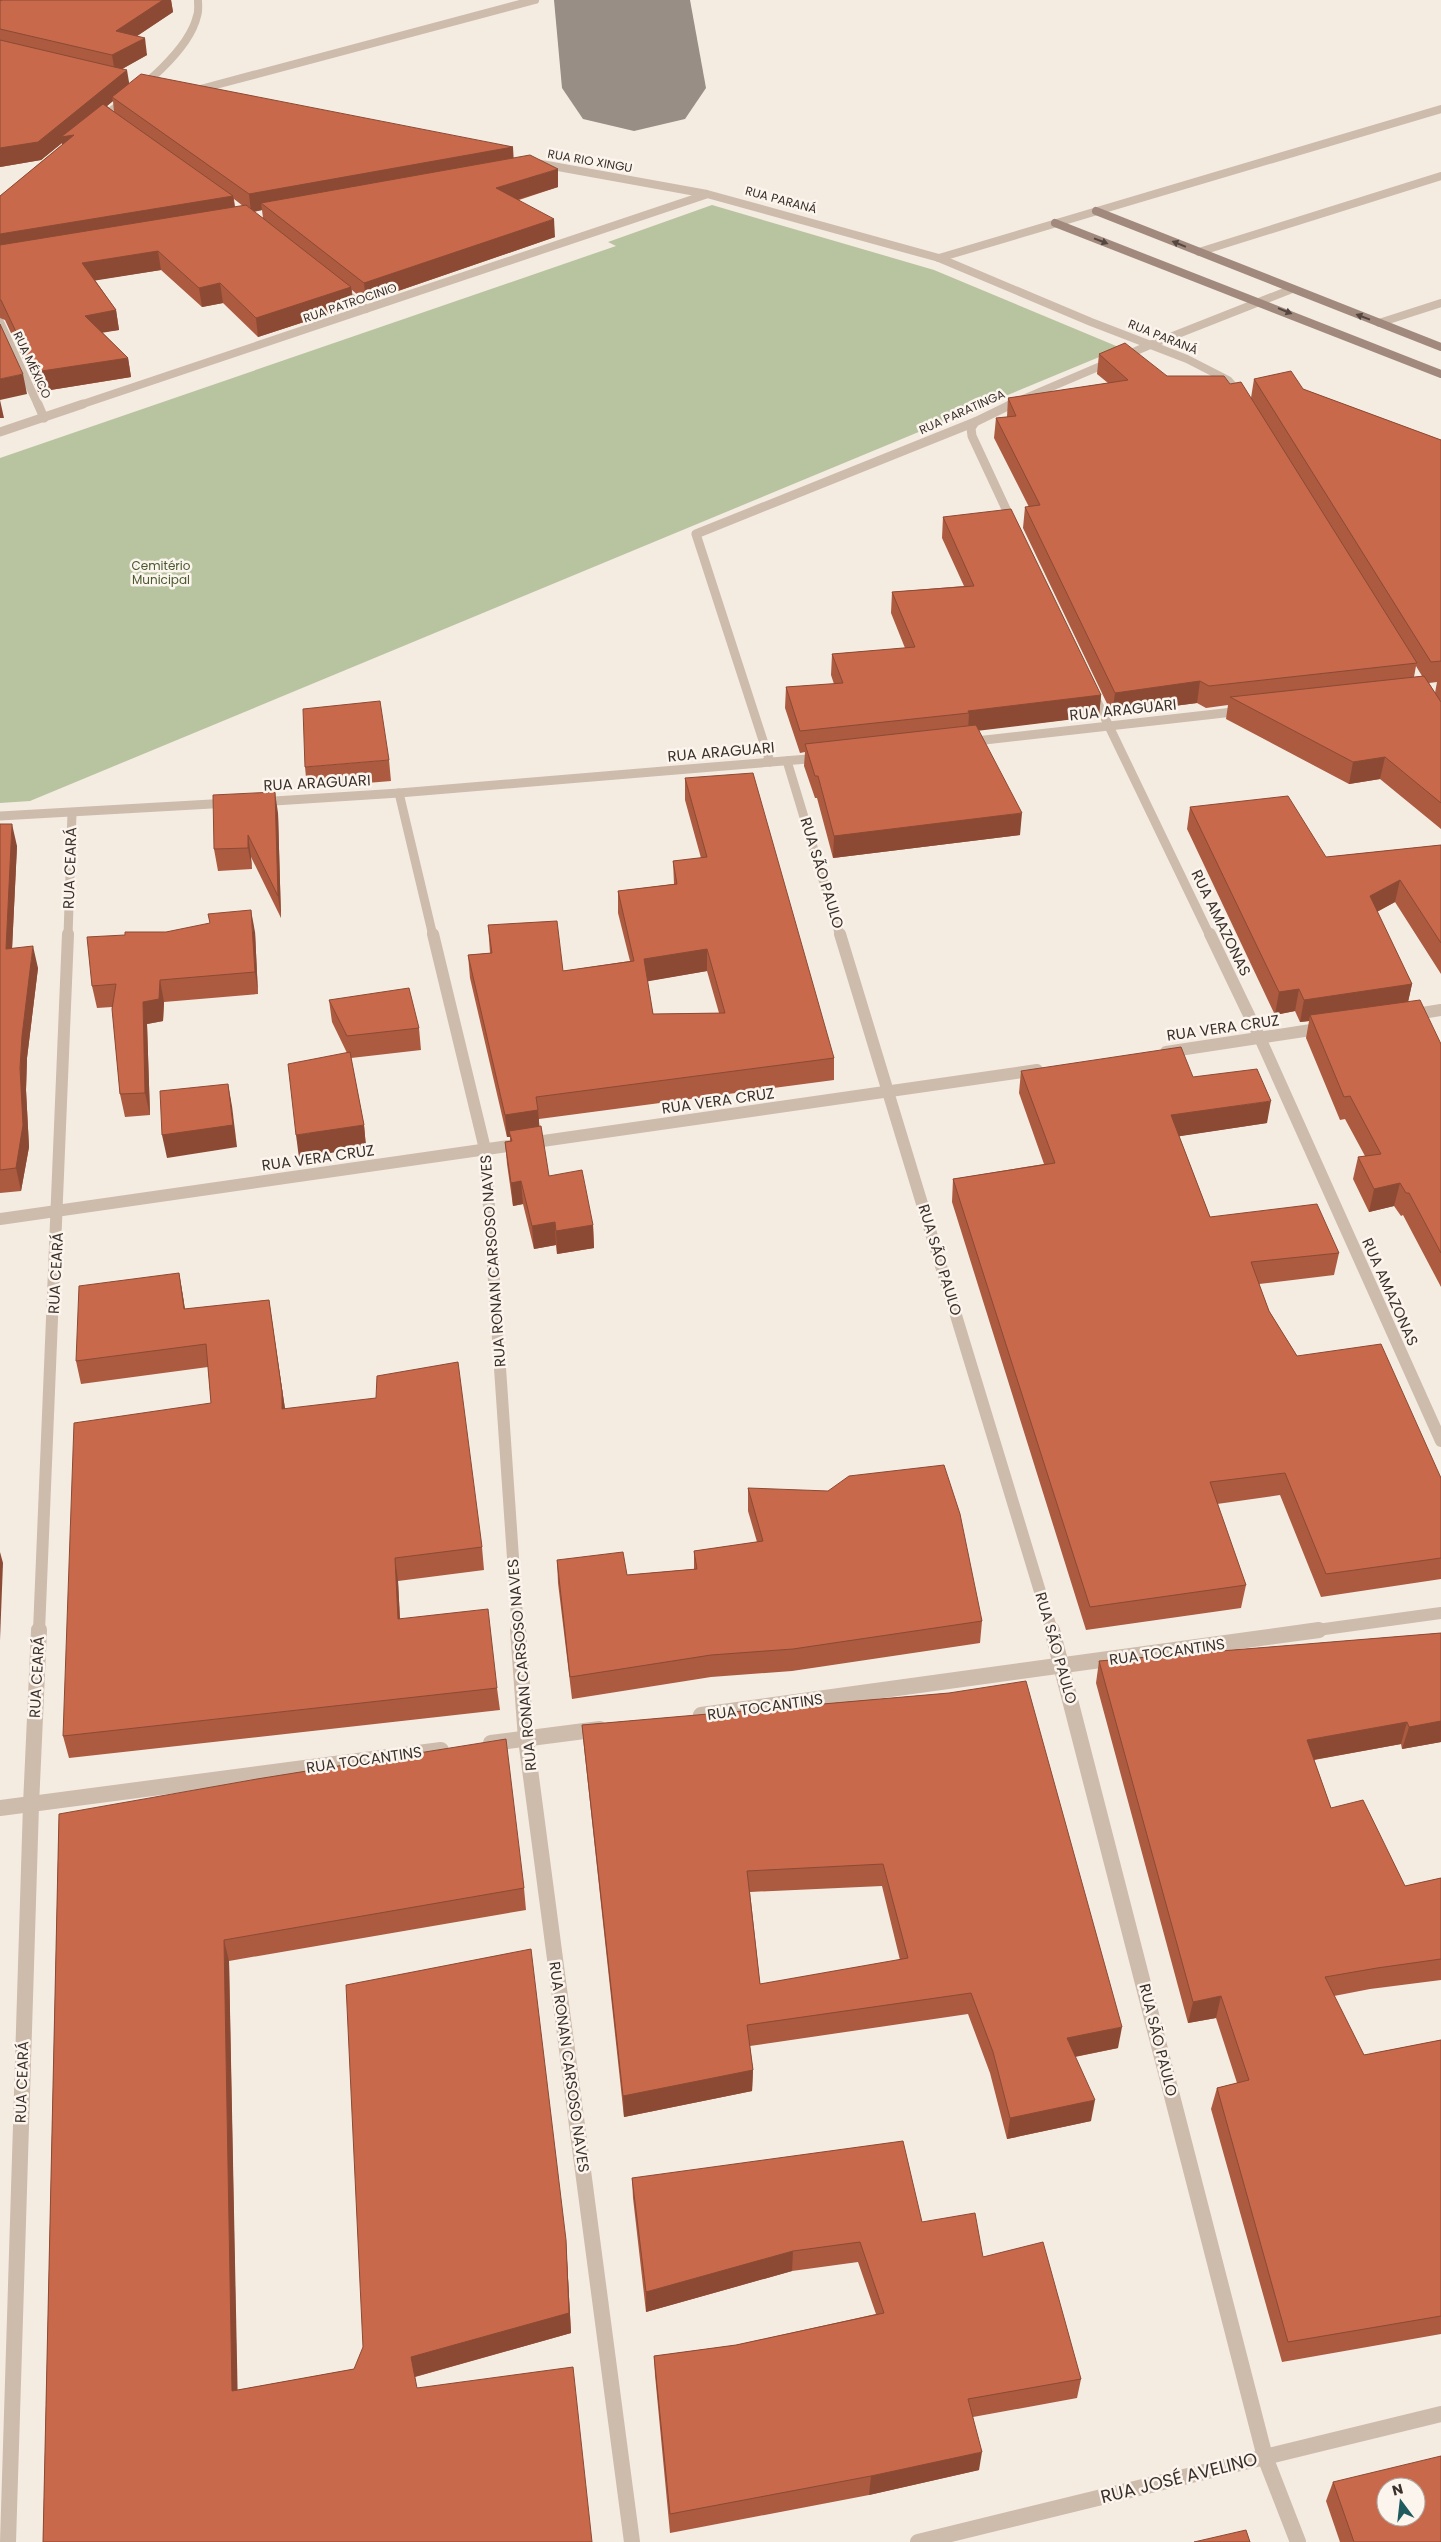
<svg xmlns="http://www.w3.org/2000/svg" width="1441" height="2542" font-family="Poppins,sans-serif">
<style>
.green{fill:#b8c4a0}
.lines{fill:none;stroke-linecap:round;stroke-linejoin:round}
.runway{fill:#988e86;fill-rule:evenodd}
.lane{stroke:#cdbbac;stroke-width:8}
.street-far3{stroke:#cdbbac;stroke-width:8}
.street-far2{stroke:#cdbbac;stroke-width:9}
.street-far1{stroke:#cdbbac;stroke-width:12}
.street{stroke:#cdbbac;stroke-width:16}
.secondary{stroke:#a18a7d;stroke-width:8}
.wall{fill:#ac5a40;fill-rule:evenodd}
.shaded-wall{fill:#8c4a34}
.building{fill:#c8694b;stroke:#8c4a34;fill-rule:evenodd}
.oneway{fill:#544640}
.labels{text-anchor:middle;stroke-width:5;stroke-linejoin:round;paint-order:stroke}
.far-street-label{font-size:12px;fill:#3b302b;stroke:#fbf5ee}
.far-park-label{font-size:12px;fill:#4a5a2e;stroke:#fbf5ee}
.street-label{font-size:15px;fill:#3b302b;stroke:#fbf5ee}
.near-street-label{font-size:18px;fill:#3b302b;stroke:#fbf5ee}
</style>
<rect width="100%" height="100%" fill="#f4ebe1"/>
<path class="green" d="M 712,205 L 934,270 L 1121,348 L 30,801 L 0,803 L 0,458 L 616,246 L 608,242 Z"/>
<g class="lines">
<path class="runway" d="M 554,0 L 690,0 L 706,88 L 685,119 L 634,131 L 583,119 L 562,88 Z"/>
<path class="lane" d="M 193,91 L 535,0"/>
<g class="street-far3">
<path d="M 99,120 C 130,96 188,55 197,16 C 199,11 198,5 198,0"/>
<path d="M 536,163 L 707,194 L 939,258 L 1091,322 L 1187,359 L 1228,380 L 1242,396"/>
<path d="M 1199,252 L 1441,176"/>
<path d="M 939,258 L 1441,109"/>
<path d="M 339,288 L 366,309"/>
<path d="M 0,322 L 38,405"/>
<path d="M 1379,323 L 1441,303"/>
<path d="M 80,405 L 705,195"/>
<path d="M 1009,405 L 1150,345 L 1292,289"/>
</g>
<g class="street-far2">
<path d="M 38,404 L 44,418"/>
<path d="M 975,422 L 971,428 L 972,436 L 1013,524"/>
<path d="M 0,432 L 83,404"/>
<path d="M 1092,691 L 1210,936"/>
<path d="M 967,742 L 1242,711"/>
<path d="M 787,761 L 840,936"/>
<path d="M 770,762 L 696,534 L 975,422 L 1012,404"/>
<path d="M 399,793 L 433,936"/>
<path d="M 259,802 L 399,793 L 820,758"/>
<path d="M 0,816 L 229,803"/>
<path d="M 68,936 L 72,813"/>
</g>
<g class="street-far1">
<path d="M 433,934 L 485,1149 L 518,1631"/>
<path d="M 840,934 L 1052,1631"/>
<path d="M 1210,934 L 1260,1038 L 1441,1441"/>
<path d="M 1410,1015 L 1441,1010"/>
<path d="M 1166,1052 L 1324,1028"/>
<path d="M 0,1219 L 1037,1070"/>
<path d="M 39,1631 L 68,934"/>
<path d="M 1310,1631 L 1441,1613"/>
</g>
<g class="street">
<path d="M 518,1630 L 526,1739 L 632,2542"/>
<path d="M 1052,1630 L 1265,2457 L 1298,2542"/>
<path d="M 701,1715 L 1319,1630"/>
<path d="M 491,1743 L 600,1729"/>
<path d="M 0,1808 L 441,1750"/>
<path d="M 8,2542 L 31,1805 L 39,1630"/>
<path d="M 918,2542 L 1441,2414"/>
</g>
<g class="secondary">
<path d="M 1096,211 L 1441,347"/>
<path d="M 1055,223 L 1441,374"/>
</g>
</g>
<g class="wall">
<path d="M 0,0 L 171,0 L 173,12 L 137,36 L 147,55 L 122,69 L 129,83 L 513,147 L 513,158 L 558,187 L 519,200 L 555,237 L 366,302 L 352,290 L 353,306 L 258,337 L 223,303 L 202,307 L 161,270 L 95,280 L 116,310 L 119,330 L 102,332 L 128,358 L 131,377 L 38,392 L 5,320 L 0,318 L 0,196 L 62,145 L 62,143 L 41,160 L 0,167 ZM 113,101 L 114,112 L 107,106 ZM 234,199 L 243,206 L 235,207 ZM 262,210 L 263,218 L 254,212 Z"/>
<path d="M 1099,354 L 1167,376 L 1230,384 L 1251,398 L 1254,379 L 1303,389 L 1441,440 L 1441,829 L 1380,779 L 1349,784 L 1226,719 L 1228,705 L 1206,708 L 1197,703 L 1112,714 L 1023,528 L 1025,507 L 1029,507 L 994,438 L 996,418 L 1007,417 L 1008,398 L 1108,383 L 1097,374 ZM 1416,666 L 1422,676 L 1414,677 ZM 1437,682 L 1435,693 L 1429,683 Z"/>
<path d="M 943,517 L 1101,695 L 1099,716 L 978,730 L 1020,835 L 833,858 L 817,798 L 815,798 L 804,766 L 805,752 L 800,753 L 785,708 L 786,687 L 834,684 L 831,675 L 832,654 L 905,648 L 891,613 L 892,592 L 964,586 L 942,538 Z"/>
<path d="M 389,760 L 391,781 L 307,788 L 305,767 Z"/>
<path d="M 685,778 L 834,1058 L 834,1080 L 539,1119 L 539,1126 L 549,1176 L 593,1225 L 594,1248 L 557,1254 L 556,1245 L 534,1249 L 523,1204 L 513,1206 L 507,1164 L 505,1142 L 510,1141 L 510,1137 L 507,1137 L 470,978 L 468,955 L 490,953 L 488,925 L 563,971 L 630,961 L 618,913 L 618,891 L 674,884 L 673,861 L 701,858 L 685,800 ZM 707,971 L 719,1013 L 653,1014 L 647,981 Z"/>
<path d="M 1190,807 L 1326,857 L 1441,845 L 1441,974 L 1395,902 L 1377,912 L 1412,984 L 1408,1001 L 1441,1044 L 1441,1287 L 1403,1215 L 1401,1216 L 1394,1206 L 1369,1212 L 1353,1179 L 1358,1157 L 1365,1156 L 1345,1119 L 1340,1120 L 1306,1038 L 1309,1021 L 1300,1022 L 1295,1011 L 1275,1015 L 1187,829 Z"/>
<path d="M 278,813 L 281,918 L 251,857 L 252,869 L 218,871 L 214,849 Z"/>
<path d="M 0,824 L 17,846 L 12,948 L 38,968 L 27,1058 L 26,1090 L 29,1147 L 21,1191 L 0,1193 Z"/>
<path d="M 255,932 L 258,994 L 164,1002 L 163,1021 L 147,1024 L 150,1115 L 125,1117 L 120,1094 L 112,1007 L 97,1008 L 92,986 L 125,935 Z"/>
<path d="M 329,1000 L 419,1028 L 421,1050 L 351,1058 L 364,1125 L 366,1147 L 299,1158 L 347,1053 L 332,1022 Z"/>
<path d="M 1021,1071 L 1193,1077 L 1267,1123 L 1179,1136 L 1210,1217 L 1339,1253 L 1334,1275 L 1259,1284 L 1269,1311 L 1297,1356 L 1441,1478 L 1441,1579 L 1321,1597 L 1280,1495 L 1217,1504 L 1246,1585 L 1241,1608 L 1086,1630 L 952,1202 L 953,1179 L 1044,1164 L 1019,1093 Z"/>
<path d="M 179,1273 L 185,1309 L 269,1300 L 285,1409 L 482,1547 L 484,1570 L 398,1581 L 400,1619 L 497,1688 L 500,1710 L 69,1758 L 63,1736 L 211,1403 L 208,1367 L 81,1384 L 76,1361 Z"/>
<path d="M 748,1488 L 982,1621 L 980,1643 L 792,1671 L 711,1677 L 572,1699 L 558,1583 L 557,1560 L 627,1575 L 694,1569 L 694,1551 L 757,1542 L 748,1511 Z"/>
<path d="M 1441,1633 L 1441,1742 L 1402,1749 L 1401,1744 L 1314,1760 L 1331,1808 L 1405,1886 L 1441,1878 L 1441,1980 L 1370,1989 L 1334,1996 L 1364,2055 L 1441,2040 L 1441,2334 L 1282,2362 L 1211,2109 L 1217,2088 L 1237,2083 L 1216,2018 L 1188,2023 L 1096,1683 L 1099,1661 Z"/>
<path d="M 949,1693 L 1118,2048 L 1075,2057 L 1091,2121 L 1007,2139 L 990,2073 L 968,2014 L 750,2046 L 753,2070 L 752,2091 L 624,2117 L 584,1747 L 582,1725 ZM 882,1886 L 900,1960 L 760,1984 L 750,1892 Z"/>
<path d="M 59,1814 L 524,1888 L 526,1910 L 229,1961 L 237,2390 L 354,2369 L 567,2260 L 571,2333 L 415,2377 L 43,2542 Z"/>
<path d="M 632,2178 L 922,2222 L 983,2257 L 1081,2379 L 1077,2398 L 973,2417 L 979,2470 L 869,2495 L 670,2533 L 655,2375 L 654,2356 L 736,2345 L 876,2314 L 858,2262 L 792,2271 L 646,2312 L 633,2198 Z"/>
<path d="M 1333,2482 L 1441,2542 L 1340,2542 L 1326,2501 Z"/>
</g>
<g class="shaded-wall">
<path d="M 163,0 L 171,0 L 173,12 L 119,48 L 116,31 Z"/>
<path d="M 145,38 L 147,55 L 115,73 L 112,55 Z"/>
<path d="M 127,70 L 130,88 L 112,97 L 113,101 L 70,136 L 74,135 L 64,156 L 62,143 L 41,160 L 0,167 L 0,148 Z"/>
<path d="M 513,147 L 514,165 L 261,203 L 262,210 L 251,212 L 249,194 Z"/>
<path d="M 558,169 L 558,187 L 497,206 L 496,188 Z"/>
<path d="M 233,196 L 236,215 L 0,253 L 0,234 Z"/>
<path d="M 554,219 L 555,237 L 366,302 L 364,283 Z"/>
<path d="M 158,251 L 161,270 L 86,282 L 82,263 Z"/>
<path d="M 220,283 L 223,303 L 202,307 L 199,288 Z"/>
<path d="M 351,287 L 353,306 L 258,337 L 256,318 Z"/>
<path d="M 116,310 L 119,330 L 89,335 L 85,316 Z"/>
<path d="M 128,358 L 131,377 L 38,392 L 35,372 Z"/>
<path d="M 23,374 L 27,394 L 0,400 L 4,418 L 0,418 L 0,379 Z"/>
<path d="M 1200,681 L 1197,703 L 1112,714 L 1115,693 Z"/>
<path d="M 1101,695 L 1099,716 L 968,732 L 969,713 L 968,711 Z"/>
<path d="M 1385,757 L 1380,779 L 1349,784 L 1353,762 Z"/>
<path d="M 275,792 L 278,813 L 281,918 L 278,896 Z"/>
<path d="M 1022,813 L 1020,835 L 833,858 L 834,836 Z"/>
<path d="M 12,824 L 17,846 L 11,971 L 6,949 Z"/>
<path d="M 248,835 L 251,857 L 252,869 L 248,848 Z"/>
<path d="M 1400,880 L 1395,902 L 1365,918 L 1370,896 Z"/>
<path d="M 251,910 L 255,932 L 258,994 L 255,972 Z"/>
<path d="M 33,946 L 38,968 L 27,1058 L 26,1090 L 29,1147 L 21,1191 L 16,1168 L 22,1036 Z"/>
<path d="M 707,949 L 707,971 L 644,982 L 644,959 Z"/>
<path d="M 160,980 L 164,1002 L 163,1021 L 147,1024 L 150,1115 L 145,1093 L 143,1002 Z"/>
<path d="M 1412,984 L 1407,1007 L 1310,1015 L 1309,1021 L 1300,1022 L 1304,1000 Z"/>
<path d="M 1299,989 L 1295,1011 L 1275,1015 L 1279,992 Z"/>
<path d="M 228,1084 L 232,1106 L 237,1147 L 167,1158 L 162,1135 Z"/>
<path d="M 1271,1101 L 1267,1123 L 1168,1138 L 1171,1115 Z"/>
<path d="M 538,1110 L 540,1132 L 509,1131 L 510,1137 L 507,1137 L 505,1115 Z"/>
<path d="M 364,1125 L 366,1147 L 299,1158 L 296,1135 Z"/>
<path d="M 521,1181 L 523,1204 L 513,1206 L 511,1183 Z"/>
<path d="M 1400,1183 L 1394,1206 L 1369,1212 L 1374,1189 Z"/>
<path d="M 555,1222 L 556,1245 L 534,1249 L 532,1226 Z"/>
<path d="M 593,1225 L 594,1248 L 557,1254 L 556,1231 Z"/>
<path d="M 179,1273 L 183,1296 L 188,1332 L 184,1309 Z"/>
<path d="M 269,1300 L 272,1323 L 286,1415 L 282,1409 Z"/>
<path d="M 0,1552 L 3,1563 L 0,1640 Z"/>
<path d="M 395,1558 L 398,1581 L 401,1641 L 398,1619 Z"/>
<path d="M 1441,1721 L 1441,1742 L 1402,1749 L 1409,1727 Z"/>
<path d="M 1407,1722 L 1401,1744 L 1301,1762 L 1307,1740 Z"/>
<path d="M 224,1940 L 229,1961 L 238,2411 L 232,2391 Z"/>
<path d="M 1221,1996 L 1216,2018 L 1188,2023 L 1193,2002 Z"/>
<path d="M 1122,2027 L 1118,2048 L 1063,2059 L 1067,2038 Z"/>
<path d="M 753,2070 L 752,2091 L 624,2117 L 623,2096 Z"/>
<path d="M 1095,2100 L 1091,2121 L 1007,2139 L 1010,2118 Z"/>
<path d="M 566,2240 L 567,2260 L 571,2333 L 414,2377 L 411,2357 Z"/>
<path d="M 793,2251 L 792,2271 L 646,2312 L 646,2292 Z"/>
<path d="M 982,2452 L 979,2470 L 869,2495 L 871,2476 Z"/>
</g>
<g class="building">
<path d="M 2,0 L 163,0 L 116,31 L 145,38 L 112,55 L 0,29 L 0,1 Z"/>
<path d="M 0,40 L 127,70 L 38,142 L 0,148 Z"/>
<path d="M 141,74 L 513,147 L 249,194 L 112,97 Z"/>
<path d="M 103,104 L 233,196 L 0,234 L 0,196 L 74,135 L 61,137 Z"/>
<path d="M 530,155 L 558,169 L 496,188 L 554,219 L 364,283 L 261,203 Z"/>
<path d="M 246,205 L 351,287 L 256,318 L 220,283 L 199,288 L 158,251 L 82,263 L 116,310 L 85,316 L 128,358 L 35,372 L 1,300 L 0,300 L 0,245 Z"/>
<path d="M 0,324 L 23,374 L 0,379 Z"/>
<path d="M 1125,343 L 1167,376 L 1224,376 L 1230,384 L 1241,382 L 1417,663 L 1209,686 L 1200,681 L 1115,693 L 1025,507 L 1040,505 L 996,418 L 1016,416 L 1008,398 L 1128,380 L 1099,354 Z"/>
<path d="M 1291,371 L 1303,389 L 1441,440 L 1441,661 L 1431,662 L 1254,379 Z"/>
<path d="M 1011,509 L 1101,695 L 968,711 L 969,713 L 800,731 L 786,687 L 843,683 L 832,654 L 915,647 L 892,592 L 974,586 L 943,517 Z"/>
<path d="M 1424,676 L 1441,702 L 1441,803 L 1385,757 L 1353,762 L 1230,697 Z"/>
<path d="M 380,701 L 389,760 L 305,767 L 303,709 Z"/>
<path d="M 976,725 L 1022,813 L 834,836 L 818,776 L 815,776 L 805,744 Z"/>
<path d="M 753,773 L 834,1058 L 536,1097 L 538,1110 L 505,1115 L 468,955 L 492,953 L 488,925 L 557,921 L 563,971 L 634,961 L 618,891 L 677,884 L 673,861 L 707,857 L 685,778 ZM 707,949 L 725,1013 L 653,1014 L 644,959 Z"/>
<path d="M 275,792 L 278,896 L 248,835 L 248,848 L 214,849 L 213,795 Z"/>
<path d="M 1288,796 L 1326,857 L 1441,845 L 1441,943 L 1400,880 L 1370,896 L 1412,984 L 1304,1000 L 1299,989 L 1279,992 L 1190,807 Z"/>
<path d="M 0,824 L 12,824 L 6,949 L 33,946 L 22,1036 L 20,1068 L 23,1125 L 16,1168 L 0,1170 Z"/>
<path d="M 251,910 L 255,972 L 160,980 L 159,999 L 143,1002 L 145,1093 L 120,1094 L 112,1009 L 116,984 L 92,986 L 87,937 L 125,935 L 125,932 L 166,932 L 210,923 L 208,914 Z"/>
<path d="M 409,988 L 419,1028 L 347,1036 L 329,1000 Z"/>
<path d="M 1420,1000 L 1441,1044 L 1441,1253 L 1409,1193 L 1406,1193 L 1400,1183 L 1374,1189 L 1358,1157 L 1381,1154 L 1350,1096 L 1344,1097 L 1310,1015 Z"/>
<path d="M 1181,1047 L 1193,1077 L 1257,1069 L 1271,1101 L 1171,1115 L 1210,1217 L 1317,1204 L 1339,1253 L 1251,1262 L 1269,1311 L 1297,1356 L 1381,1344 L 1441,1478 L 1441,1558 L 1326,1574 L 1285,1473 L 1210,1482 L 1246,1585 L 1090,1607 L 953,1179 L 1055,1163 L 1021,1071 Z"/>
<path d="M 350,1052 L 364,1125 L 296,1135 L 288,1064 Z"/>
<path d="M 228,1084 L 233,1125 L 162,1135 L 160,1091 Z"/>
<path d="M 541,1126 L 549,1176 L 582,1170 L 593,1225 L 556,1231 L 555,1222 L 532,1226 L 521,1181 L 511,1183 L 505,1142 L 512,1141 L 509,1131 Z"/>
<path d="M 179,1273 L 184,1309 L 269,1300 L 282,1392 L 282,1409 L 376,1398 L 377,1376 L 458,1362 L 482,1547 L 395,1558 L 398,1619 L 488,1609 L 497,1688 L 63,1736 L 74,1423 L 211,1403 L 206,1344 L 76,1361 L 79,1286 Z"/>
<path d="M 944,1465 L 960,1514 L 982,1621 L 793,1649 L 711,1655 L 570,1677 L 557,1560 L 623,1552 L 627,1575 L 697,1569 L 694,1551 L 763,1541 L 748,1488 L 828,1491 L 849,1476 Z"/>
<path d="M 1441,1633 L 1441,1721 L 1409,1727 L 1407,1722 L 1307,1740 L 1331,1808 L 1363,1800 L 1405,1886 L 1441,1878 L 1441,1959 L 1377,1968 L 1325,1977 L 1364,2055 L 1441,2040 L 1441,2316 L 1288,2342 L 1217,2088 L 1249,2080 L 1221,1996 L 1193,2002 L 1099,1661 Z"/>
<path d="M 1026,1681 L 1122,2027 L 1067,2038 L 1095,2100 L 1010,2118 L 993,2052 L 971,1993 L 747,2025 L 753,2070 L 623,2096 L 582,1725 L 949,1693 ZM 883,1864 L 908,1958 L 760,1984 L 747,1871 Z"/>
<path d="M 506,1739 L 524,1888 L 224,1940 L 232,2391 L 354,2369 L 363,2347 L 346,1985 L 531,1949 L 566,2240 L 569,2313 L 411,2357 L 417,2388 L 573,2367 L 592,2542 L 43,2542 L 59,1814 L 257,1779 Z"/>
<path d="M 903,2141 L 922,2222 L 975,2213 L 983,2257 L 1043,2242 L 1081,2379 L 968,2399 L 982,2452 L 871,2476 L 670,2514 L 654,2356 L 736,2345 L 884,2313 L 860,2242 L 793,2251 L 646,2292 L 632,2178 Z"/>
<path d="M 1441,2456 L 1441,2542 L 1354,2542 L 1333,2482 ZM 1386,2487 L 1416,2487 L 1416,2517 L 1386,2517 Z"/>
<path d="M 1246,2530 L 1250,2542 L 1194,2542 Z"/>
</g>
<defs><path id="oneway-solid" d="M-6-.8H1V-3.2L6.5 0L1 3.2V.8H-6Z" transform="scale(1.25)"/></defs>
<g class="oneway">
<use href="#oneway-solid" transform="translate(1101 241) rotate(21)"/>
<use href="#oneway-solid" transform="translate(1179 244) rotate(-158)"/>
<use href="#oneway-solid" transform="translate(1285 311) rotate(22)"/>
<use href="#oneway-solid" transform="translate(1363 317) rotate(-159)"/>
</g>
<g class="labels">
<g class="far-street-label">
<text transform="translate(590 161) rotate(10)" y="4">RUA RIO XINGU</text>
<text transform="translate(781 200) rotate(15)" y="4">RUA PARANÁ</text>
<text transform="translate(350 303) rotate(-19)" y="4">RUA PATROCINIO</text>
<text transform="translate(1163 337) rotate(22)" y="4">RUA PARANÁ</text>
<text transform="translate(32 365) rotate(65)" y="4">RUA MÉXICO</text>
<text transform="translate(962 412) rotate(-24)" y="4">RUA PARATINGA</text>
</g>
<g class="far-park-label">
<text x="161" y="570">Cemitério<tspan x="161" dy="14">Municipal</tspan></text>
</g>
<g class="street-label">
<text transform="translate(1123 710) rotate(-6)" y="5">RUA ARAGUARI</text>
<text transform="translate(721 752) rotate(-5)" y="5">RUA ARAGUARI</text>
<text transform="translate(317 783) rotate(-3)" y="5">RUA ARAGUARI</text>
<text transform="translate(70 868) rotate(-88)" y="5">RUA CEARÁ</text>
<text transform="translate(822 873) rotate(73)" y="5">RUA SÃO PAULO</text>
<text transform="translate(1221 923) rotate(64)" y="5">RUA AMAZONAS</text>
<text transform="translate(1223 1028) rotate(-8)" y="5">RUA VERA CRUZ</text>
<text transform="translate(718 1101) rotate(-8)" y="5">RUA VERA CRUZ</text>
<text transform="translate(318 1158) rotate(-8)" y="5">RUA VERA CRUZ</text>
<text transform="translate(940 1260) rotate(73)" y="5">RUA SÃO PAULO</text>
<text transform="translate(493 1261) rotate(-94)" y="5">RUA RONAN CARSOSO NAVES</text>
<text transform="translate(56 1273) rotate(-87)" y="5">RUA CEARÁ</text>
<text transform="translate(1390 1292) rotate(66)" y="5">RUA AMAZONAS</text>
<text transform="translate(1056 1648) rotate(74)" y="5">RUA SÃO PAULO</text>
<text transform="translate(1167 1652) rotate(-8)" y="5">RUA TOCANTINS</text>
<text transform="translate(522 1665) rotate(-95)" y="5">RUA RONAN CARSOSO NAVES</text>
<text transform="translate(37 1677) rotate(-87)" y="5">RUA CEARÁ</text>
<text transform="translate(765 1707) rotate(-8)" y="5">RUA TOCANTINS</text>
<text transform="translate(364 1760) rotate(-8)" y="5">RUA TOCANTINS</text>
<text transform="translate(1158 2040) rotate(76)" y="5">RUA SÃO PAULO</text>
<text transform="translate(569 2067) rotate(82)" y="5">RUA RONAN CARSOSO NAVES</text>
<text transform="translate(22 2082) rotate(-88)" y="5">RUA CEARÁ</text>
</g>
<g class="near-street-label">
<text transform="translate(1179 2478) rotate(-14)" y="6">RUA JOSÉ AVELINO</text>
</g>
</g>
<g transform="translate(1401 2502) rotate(345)"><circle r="24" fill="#fbf5ee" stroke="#aea6a0"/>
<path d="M0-4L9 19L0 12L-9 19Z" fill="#1f5a5e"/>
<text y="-8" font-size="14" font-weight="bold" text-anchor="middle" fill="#3b302b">N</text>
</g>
</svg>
